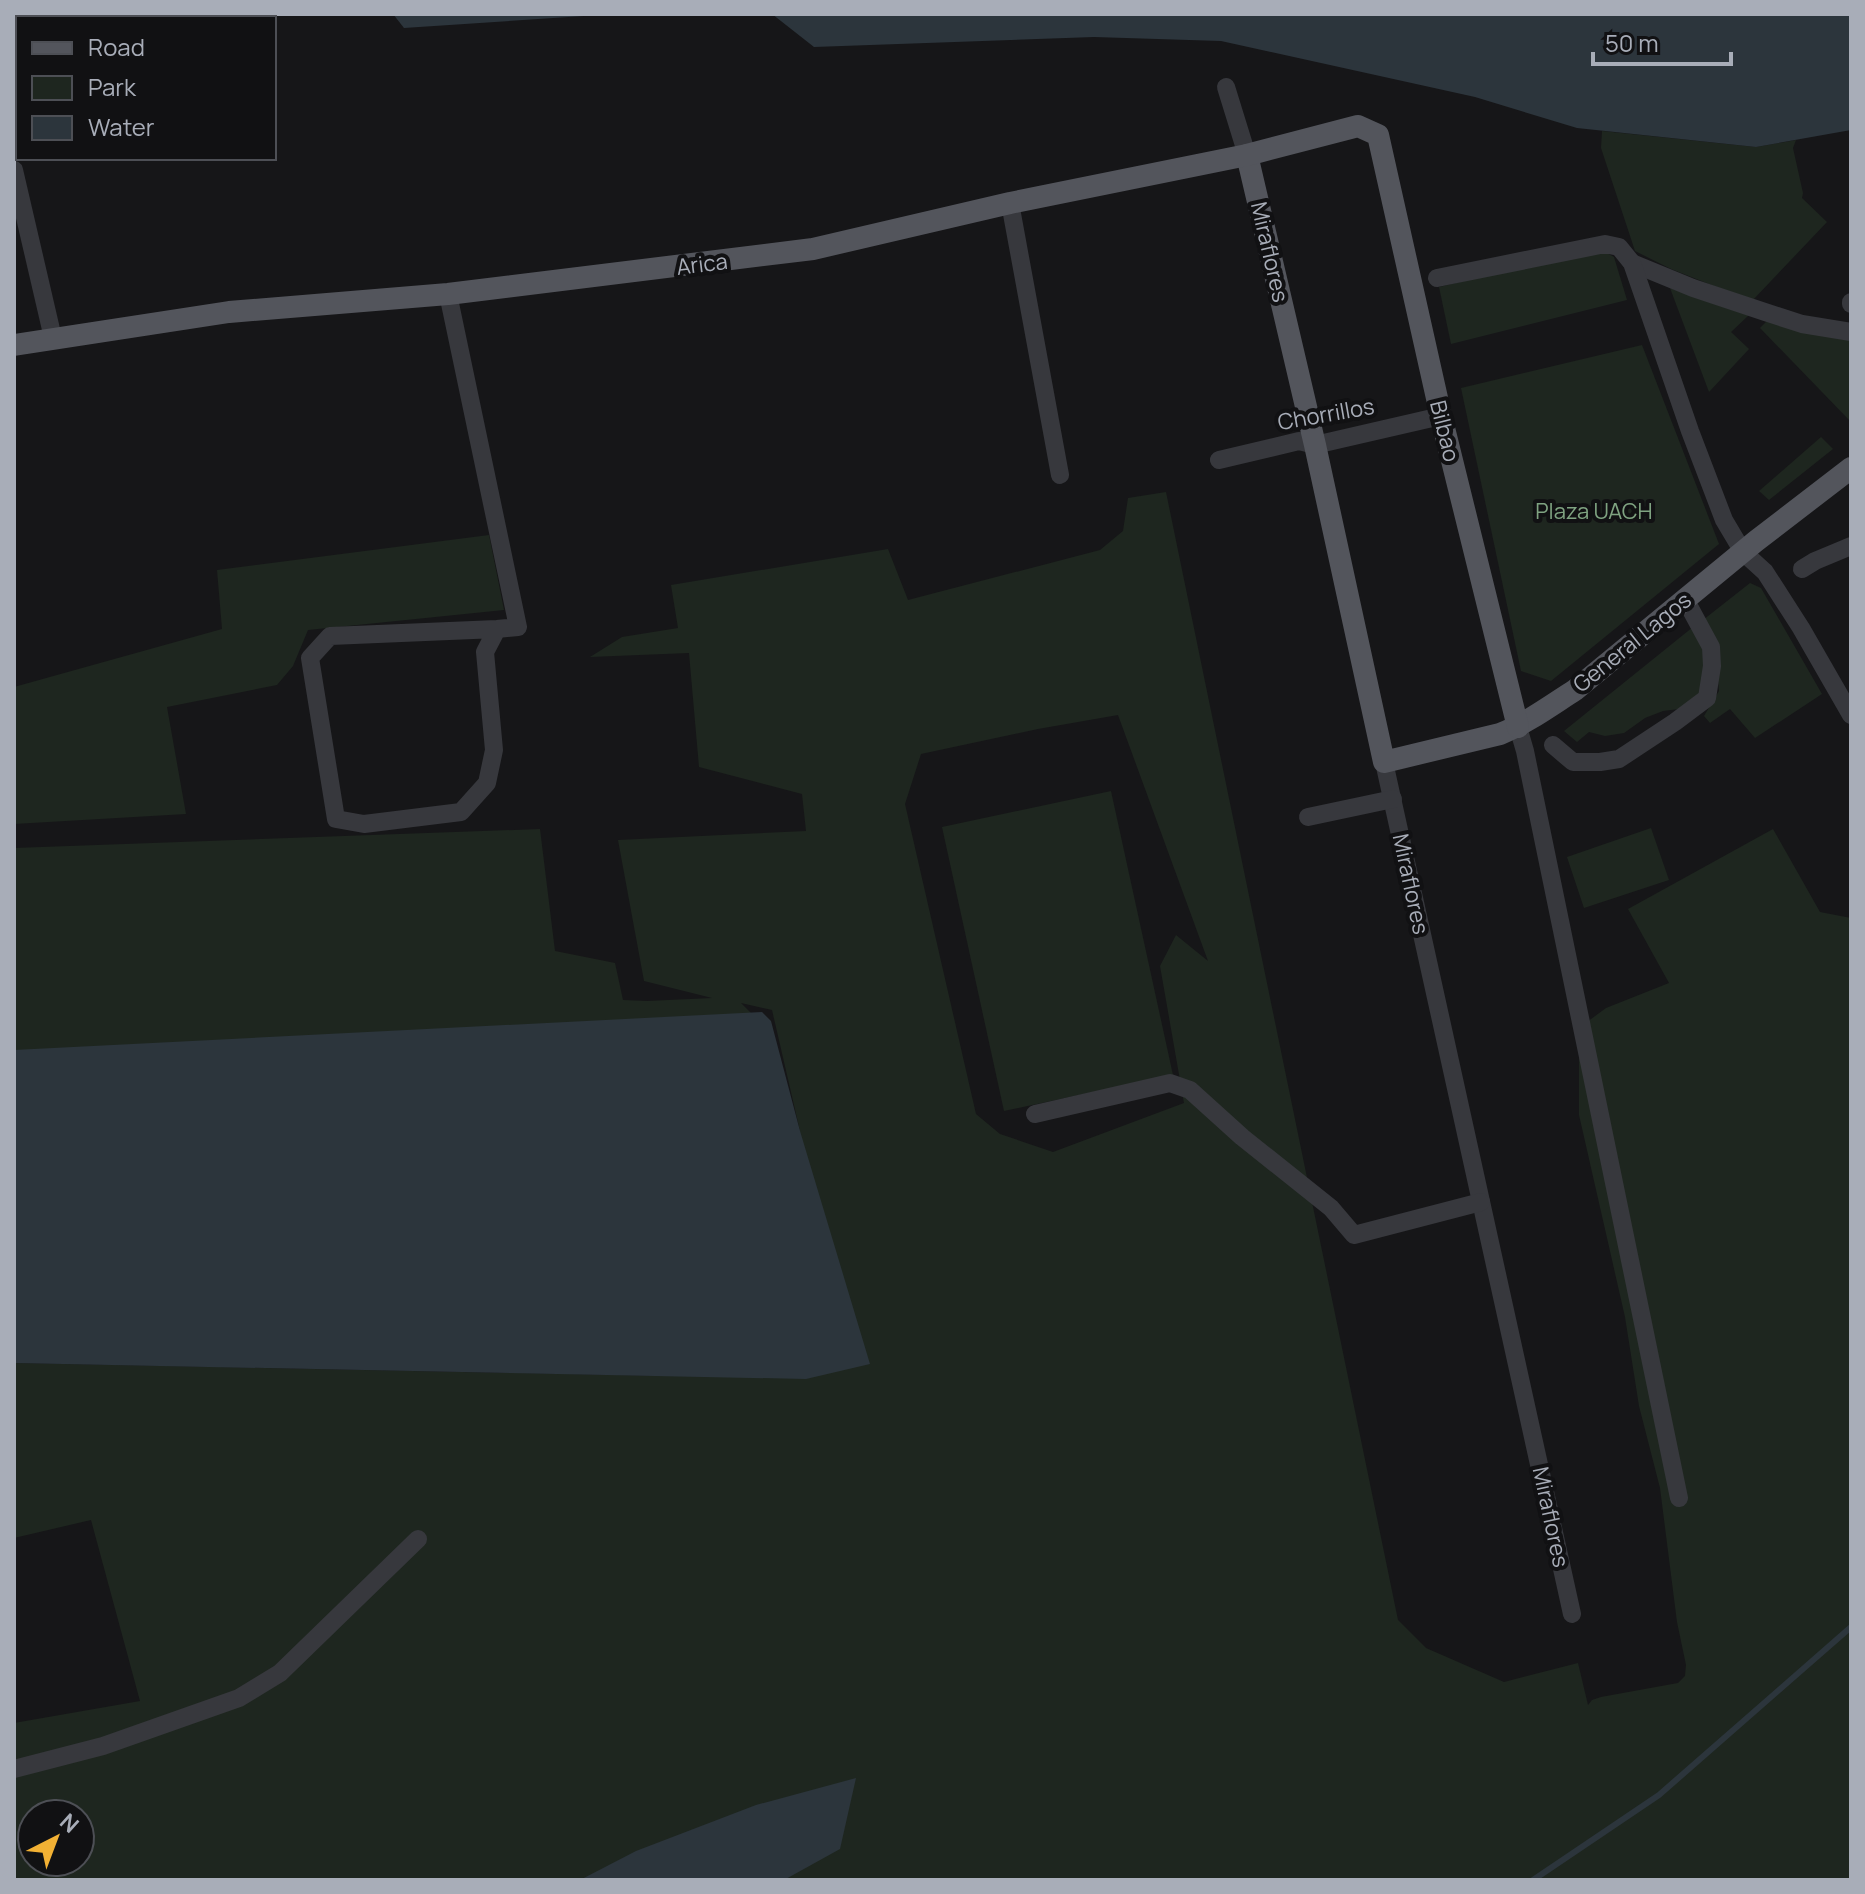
<svg xmlns="http://www.w3.org/2000/svg" width="1865" height="1894" font-family="Manrope,sans-serif">
<style>
.green{fill:#1e261f;fill-rule:evenodd}
.water{fill:#2c353c}
.lines{fill:none;stroke-linecap:round;stroke-linejoin:round}
.stream{stroke:#2c353c;stroke-width:6}
.minor{stroke:#37383d;stroke-width:18}
.major{stroke:#53555c;stroke-width:22}
.labels{text-anchor:middle;stroke-width:8;stroke-linejoin:round;paint-order:stroke}
.street-label{font-size:22px;fill:#a8adb8;stroke:#111113}
.park-label{font-size:22px;fill:#7fa381;stroke:#111113}
</style>
<rect width="100%" height="100%" fill="#161618"/>
<g class="green">
<path d="M 1602,131 L 1756,147 L 1796,140 L 1793,148 L 1803,193 L 1802,198 L 1827,222 L 1752,301 L 1671,269 L 1635,251 L 1601,148 Z"/>
<path d="M 1600,249 L 1614,257 L 1627,300 L 1451,344 L 1439,287 Z"/>
<path d="M 1670,288 L 1749,315 L 1731,332 L 1749,349 L 1709,392 Z"/>
<path d="M 1768,320 L 1851,340 L 1851,422 L 1760,328 Z"/>
<path d="M 1642,345 L 1719,544 L 1551,681 L 1521,671 L 1461,388 Z"/>
<path d="M 1821,437 L 1833,449 L 1769,500 L 1759,491 Z"/>
<path d="M 1166,492 L 1398,1620 L 1426,1648 L 1504,1682 L 1578,1663 L 1588,1705 L 1592,1700 L 1601,1697 L 1678,1683 L 1685,1676 L 1686,1665 L 1677,1622 L 1660,1488 L 1639,1406 L 1625,1317 L 1579,1115 L 1579,1050 L 1587,1022 L 1606,1008 L 1669,983 L 1628,909 L 1773,829 L 1820,912 L 1851,918 L 1851,1880 L 14,1880 L 14,1723 L 140,1701 L 91,1520 L 14,1538 L 14,1363 L 665,1376 L 14,1347 L 14,848 L 540,829 L 555,951 L 615,963 L 623,1000 L 647,1001 L 712,998 L 644,981 L 618,840 L 806,831 L 802,794 L 699,767 L 689,653 L 590,657 L 622,637 L 678,628 L 671,585 L 888,549 L 908,600 L 1100,550 L 1123,531 L 1128,498 ZM 1118,715 L 1208,961 L 1176,935 L 1160,966 L 1184,1103 L 1053,1152 L 1000,1134 L 976,1114 L 905,804 L 921,754 L 1038,729 ZM 741,1003 L 772,1010 L 800,1131 L 758,1020 ZM 32,1814 L 80,1814 L 80,1862 L 32,1862 Z"/>
<path d="M 489,535 L 504,610 L 308,630 L 293,666 L 277,685 L 167,707 L 186,814 L 14,824 L 14,687 L 222,629 L 217,570 Z"/>
<path d="M 1750,583 L 1761,588 L 1822,694 L 1755,738 L 1730,709 L 1710,723 L 1704,716 L 1719,691 L 1714,638 L 1703,620 Z"/>
<path d="M 1693,627 C 1710,657 1707,664 1699,696 L 1679,709 L 1663,711 L 1645,718 L 1624,733 L 1605,736 L 1589,732 L 1577,742 L 1564,731 Z"/>
<path d="M 1111,791 L 1173,1075 L 1004,1111 L 942,827 Z"/>
<path d="M 1651,828 L 1669,880 L 1584,908 L 1567,857 Z"/>
</g>
<g class="water">
<path d="M 393,14 L 614,14 L 404,28 Z"/>
<path d="M 772,14 L 1851,14 L 1851,130 L 1756,147 L 1577,128 L 1475,97 L 1221,41 L 1094,37 L 814,47 Z"/>
<path d="M 762,1012 L 771,1021 L 800,1131 L 870,1364 L 806,1379 L 14,1363 L 14,1050 Z"/>
<path d="M 856,1778 L 840,1849 L 784,1880 L 580,1880 L 636,1851 L 756,1805 Z"/>
</g>
<g class="lines">
<path class="stream" d="M 1533,1880 L 1659,1795 L 1851,1627"/>
<g class="minor">
<path d="M 1226,87 L 1247,155"/>
<path d="M 14,170 L 53,338"/>
<path d="M 1010,203 L 1060,475"/>
<path d="M 1632,263 L 1693,288 L 1765,312 L 1802,324 L 1851,332"/>
<path d="M 1437,278 L 1605,244 L 1619,247 L 1632,263 L 1690,431 L 1724,520 L 1743,552 L 1765,572 L 1801,628 L 1851,715"/>
<path d="M 448,294 L 518,627 L 497,629 L 330,636 L 310,658 L 336,819 L 364,824 L 461,812 L 487,783 L 494,750 L 485,652 L 497,629"/>
<path d="M 1851,302 L 1851,304"/>
<path d="M 1219,460 L 1299,441 L 1315,445 L 1441,416"/>
<path d="M 1802,569 L 1815,561 L 1851,546"/>
<path d="M 1518,727 L 1525,751 L 1679,1498"/>
<path d="M 1553,745 L 1573,762 L 1600,762 L 1619,759 L 1675,722 L 1707,698 L 1712,666 L 1711,647 L 1685,599"/>
<path d="M 1384,762 L 1572,1614"/>
<path d="M 1308,817 L 1393,799"/>
<path d="M 1035,1114 L 1170,1083 L 1190,1090 L 1242,1137 L 1331,1208 L 1354,1235 L 1481,1202"/>
<path d="M 14,1769 L 103,1746 L 239,1698 L 280,1673 L 418,1539"/>
</g>
<g class="major">
<path d="M 1247,155 L 1315,445 L 1384,762 L 1500,734 C 1527,723 1550,706 1575,690 L 1756,541 L 1851,468"/>
<path d="M 14,345 L 229,312 L 448,294 L 813,249 L 1010,203 L 1247,155 L 1358,126 L 1378,135 L 1441,416 L 1518,727"/>
</g>
</g>
<g class="labels">
<g class="street-label">
<text transform="translate(1270 252) rotate(77)" y="8">Miraflores</text>
<text transform="translate(702 264) rotate(-7)" y="8">Arica</text>
<text transform="translate(1326 414) rotate(-10)" y="8">Chorrillos</text>
<text transform="translate(1445 431) rotate(76)" y="8">Bilbao</text>
<text transform="translate(1632 642) rotate(-39)" y="8">General Lagos</text>
<text transform="translate(1411 884) rotate(78)" y="8">Miraflores</text>
<text transform="translate(1551 1517) rotate(78)" y="8">Miraflores</text>
</g>
<g class="park-label">
<text x="1594" y="519">Plaza UACH</text>
</g>
</g>
<rect width="1865" height="1894" fill="none" stroke="#a8adb8" stroke-width="32"/>
<rect x="16" y="16" width="260" height="144" fill="#111113" stroke="#4d4f55" stroke-width="2"/>
<rect x="32" y="42" width="40" height="12" fill="#53555c" stroke="#4d4f55" stroke-width="2"/>
<text x="88" y="56" font-size="24" fill="#a8adb8">Road</text>
<rect x="32" y="76" width="40" height="24" fill="#1e261f" stroke="#4d4f55" stroke-width="2"/>
<text x="88" y="96" font-size="24" fill="#a8adb8">Park</text>
<rect x="32" y="116" width="40" height="24" fill="#2c353c" stroke="#4d4f55" stroke-width="2"/>
<text x="88" y="136" font-size="24" fill="#a8adb8">Water</text>
<g transform="translate(56 1838) rotate(42)"><circle r="38" fill="#111113" stroke="#4d4f55" stroke-width="2"/>
<path d="M0-6L14 30L0 20L-14 30Z" fill="#f2b134"/>
<text y="-12" font-size="22" font-weight="bold" text-anchor="middle" fill="#a8adb8">N</text>
</g>
<path d="M1593 52v12h138v-12" fill="none" stroke="#a8adb8" stroke-width="4"/>
<text x="1605" y="52" font-size="24" fill="#a8adb8" stroke="#111113" stroke-width="6" paint-order="stroke">50 m</text>
</svg>
